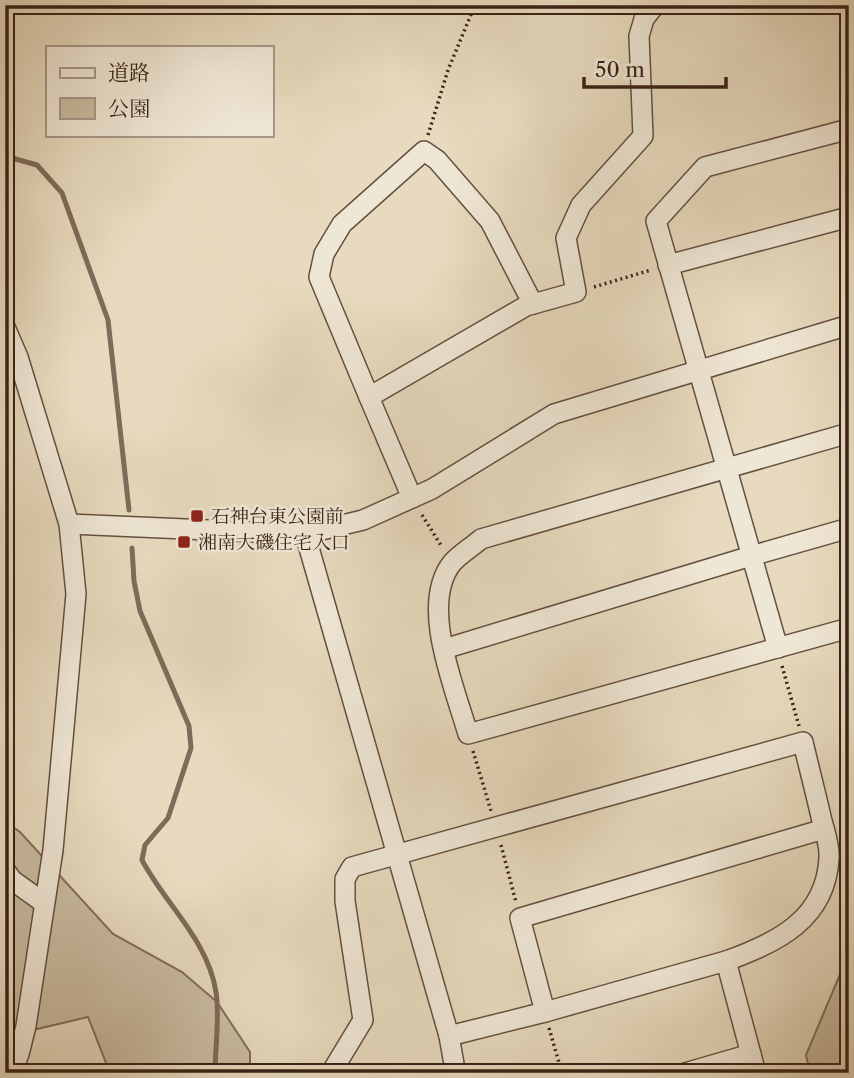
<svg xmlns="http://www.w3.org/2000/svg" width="854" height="1078" font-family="'Libre Caslon Text','Noto Serif JP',serif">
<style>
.green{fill:#c9bba1;stroke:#816e5c;stroke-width:2}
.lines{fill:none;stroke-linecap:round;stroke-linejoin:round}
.stream{stroke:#7e6b59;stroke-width:5}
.minor-casing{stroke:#645040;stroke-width:22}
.path{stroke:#392216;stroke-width:3.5;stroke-dasharray:2 3.5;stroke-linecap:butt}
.minor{stroke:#efe7d5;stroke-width:19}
.poi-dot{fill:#8f2418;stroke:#efe7d5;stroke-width:2.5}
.labels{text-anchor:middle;stroke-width:5;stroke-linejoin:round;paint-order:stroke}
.poi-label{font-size:19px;fill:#392216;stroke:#efe7d5;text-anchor:start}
</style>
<rect width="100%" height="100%" fill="#e7dabe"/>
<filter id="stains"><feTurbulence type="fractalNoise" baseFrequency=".00286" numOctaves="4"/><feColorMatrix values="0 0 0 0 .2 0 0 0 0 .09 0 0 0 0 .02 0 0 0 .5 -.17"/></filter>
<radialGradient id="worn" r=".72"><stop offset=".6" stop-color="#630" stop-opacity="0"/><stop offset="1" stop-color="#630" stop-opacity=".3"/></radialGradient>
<g class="green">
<path d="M 5,821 L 20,832 L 113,934 L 182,972 L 217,1002 L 250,1052 L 250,1073 L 110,1073 L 88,1017 L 33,1030 L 5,1054 Z"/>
<path d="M 849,953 L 849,1073 L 810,1073 L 806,1055 Z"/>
</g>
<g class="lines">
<g class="stream">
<path d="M 5,156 L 37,165 L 62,193 L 108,320 L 129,510"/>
<path d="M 132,548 L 134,581 L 140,611 L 189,726 L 191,748 L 168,818 L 145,845 L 142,860 C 165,904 208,940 216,992 C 220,1017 215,1047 215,1073"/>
</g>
<defs>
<g id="minor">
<path d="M 668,265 L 849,217"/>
<path d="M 5,327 L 18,357 L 69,524 L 76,594 L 53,850 L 26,1026 L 19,1054 L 12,1073"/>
<path d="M 369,397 L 319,277 L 324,254 L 342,224 L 424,151 L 437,160 L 490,221 L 533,304"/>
<path d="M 849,433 L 481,539 C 472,547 460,554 452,563 C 419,605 455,688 468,734 L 849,628"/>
<path d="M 412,498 L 369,397 L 526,306 L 576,292 L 566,238 L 581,205 L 643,136 L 639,36 L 644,19 L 655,5"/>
<path d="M 69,524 L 305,534 L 363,520 L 432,489 L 554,414 L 849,325"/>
<path d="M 305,534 L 449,1036 L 454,1064 L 452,1073"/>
<path d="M 778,648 L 656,221 L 705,167 L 849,129"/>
<path d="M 444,649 L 751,556 L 849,528"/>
<path d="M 5,870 L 12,880 L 44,903"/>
<path d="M 545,1012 L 520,918 L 824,829"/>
<path d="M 449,1036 L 545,1012 L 726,961 L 756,1073"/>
<path d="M 331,1073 L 363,1020 L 345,901 L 345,879 L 352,867 L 803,742 C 809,768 816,794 822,821 C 825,832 830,846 829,858 C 826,919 777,943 726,961"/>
<path d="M 685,1073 L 751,1054"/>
</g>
</defs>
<use href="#minor" class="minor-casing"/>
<g class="path">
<path d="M 428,135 L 448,70 L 475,5"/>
<path d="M 594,287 L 651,270"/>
<path d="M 422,515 L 442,547"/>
<path d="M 782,666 L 799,726"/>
<path d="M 473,751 L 491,811"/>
<path d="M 501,845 L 516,902"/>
<path d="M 549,1028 L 562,1073"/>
</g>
<use href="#minor" class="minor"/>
</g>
<g class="poi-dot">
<rect x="190" y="509" width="14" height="14" rx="3.5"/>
<rect x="177" y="535" width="14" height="14" rx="3.5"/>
</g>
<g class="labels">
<g class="poi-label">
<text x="211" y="523">石神台東公園前</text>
<text x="198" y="549">湘南大磯住宅入口</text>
</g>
</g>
<rect width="854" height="1078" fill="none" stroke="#e7dabe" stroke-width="28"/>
<rect x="7" y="7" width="840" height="1064" fill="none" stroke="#392216" stroke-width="3.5"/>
<rect x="14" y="14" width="826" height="1050" fill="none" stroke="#392216" stroke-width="2"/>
<rect x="46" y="46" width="228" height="91" fill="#efe7d5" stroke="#a69889" stroke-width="2"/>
<rect x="60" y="68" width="35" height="10" fill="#efe7d5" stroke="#a69889" stroke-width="2"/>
<text x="108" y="80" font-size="21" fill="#392216">道路</text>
<rect x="60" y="98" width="35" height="21" fill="#c9bba1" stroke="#a69889" stroke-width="2"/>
<text x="108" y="116" font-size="21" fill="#392216">公園</text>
<path d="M584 77v10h142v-10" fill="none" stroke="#392216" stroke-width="3.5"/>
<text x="595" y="77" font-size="21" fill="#392216" stroke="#efe7d5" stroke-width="5" paint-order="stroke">50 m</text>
<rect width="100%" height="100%" filter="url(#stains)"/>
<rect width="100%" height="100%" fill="url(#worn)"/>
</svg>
